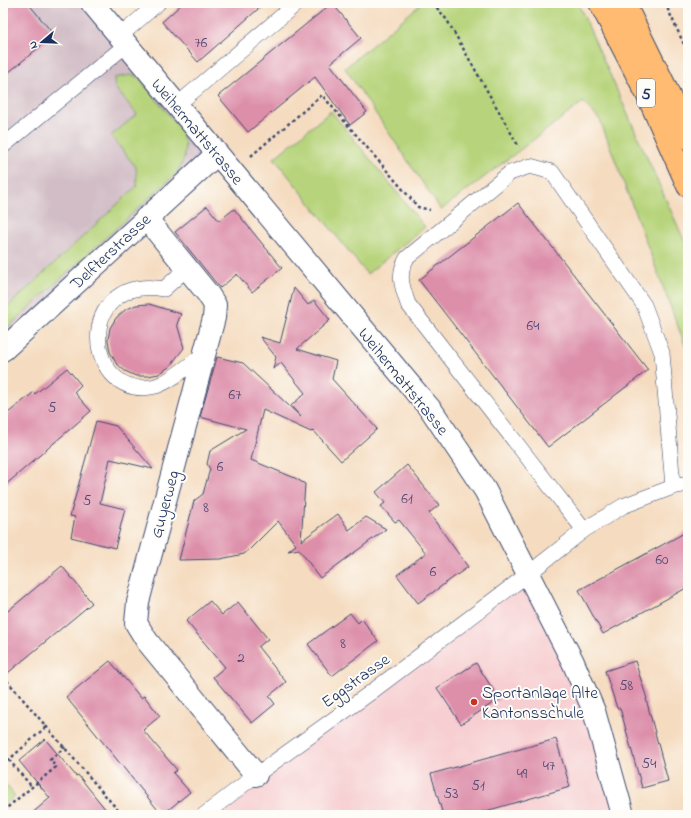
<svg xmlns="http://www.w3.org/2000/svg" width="691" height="818" font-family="'Indie Flower',sans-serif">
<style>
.built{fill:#f7cfd2}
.industrial{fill:#d2bdc6}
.green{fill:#b7d47b;stroke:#69826c}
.building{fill:#dd8faa}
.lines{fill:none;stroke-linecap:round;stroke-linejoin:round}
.service-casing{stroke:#3c496d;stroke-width:16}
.minor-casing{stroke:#3c496d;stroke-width:24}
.primary-casing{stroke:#3c496d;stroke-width:24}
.path{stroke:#3c496d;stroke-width:2.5;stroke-dasharray:3 3;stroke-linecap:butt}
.service{stroke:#fff;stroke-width:15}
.minor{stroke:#fff;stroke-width:22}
.primary{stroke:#febb71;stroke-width:22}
.poi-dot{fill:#c8321e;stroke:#fdfcf7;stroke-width:1.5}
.labels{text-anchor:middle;stroke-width:4;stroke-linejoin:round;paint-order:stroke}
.number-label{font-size:15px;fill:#4c4771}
.shield{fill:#fdfcf7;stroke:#5f6c8c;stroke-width:1}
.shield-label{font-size:16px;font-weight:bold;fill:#1b2f5e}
.street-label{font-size:17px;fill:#1b2f5e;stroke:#fdfcf7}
.poi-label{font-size:17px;fill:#1b2f5e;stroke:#fdfcf7;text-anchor:start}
</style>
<rect width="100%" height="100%" fill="#fdfcf7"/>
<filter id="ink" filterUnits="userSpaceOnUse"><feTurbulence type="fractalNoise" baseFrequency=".025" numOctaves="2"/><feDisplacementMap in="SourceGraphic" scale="8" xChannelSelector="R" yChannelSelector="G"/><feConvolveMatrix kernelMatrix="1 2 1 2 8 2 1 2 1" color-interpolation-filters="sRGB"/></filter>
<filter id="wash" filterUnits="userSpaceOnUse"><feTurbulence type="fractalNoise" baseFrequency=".012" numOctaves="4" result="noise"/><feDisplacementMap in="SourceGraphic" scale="16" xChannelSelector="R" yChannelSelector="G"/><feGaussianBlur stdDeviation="0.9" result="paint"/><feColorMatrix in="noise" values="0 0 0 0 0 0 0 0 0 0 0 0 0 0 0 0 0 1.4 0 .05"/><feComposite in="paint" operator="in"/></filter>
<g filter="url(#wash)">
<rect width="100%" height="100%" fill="#f5dcc0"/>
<path class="built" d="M 528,574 L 573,662 L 623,815 L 204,815 Z"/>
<path class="industrial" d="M 3,3 L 92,3 L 217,154 L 3,350 Z"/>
<g class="green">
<path d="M 422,3 L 578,3 L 688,249 L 688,353 L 600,120 L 583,102 L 441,210 L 345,68 Z"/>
<path d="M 131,75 L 138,77 L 180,128 L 185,144 L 184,159 L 177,173 L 8,327 L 3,328 L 3,311 L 137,186 L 136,167 L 111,136 L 137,114 L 115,88 L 114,78 Z"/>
<path d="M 331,111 L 425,227 L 367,274 L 274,158 Z"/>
<path d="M 3,781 L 15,796 L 3,806 Z"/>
</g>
<g id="blocks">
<g class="building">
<path d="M 3,3 L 28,3 L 54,35 L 3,77 Z"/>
<path d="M 183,3 L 265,3 L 198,62 L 162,22 Z"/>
<path d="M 332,3 L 361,38 L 330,64 L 367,112 L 350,125 L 315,77 L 248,132 L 218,96 Z"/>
<path d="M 518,203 L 648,370 L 548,447 L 419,280 Z"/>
<path d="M 207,206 L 219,221 L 234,209 L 282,268 L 252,292 L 237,274 L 220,288 L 175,232 Z"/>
<path d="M 294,288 L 308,305 L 314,300 L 330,320 L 297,349 L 336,361 L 332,379 L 377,429 L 341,461 L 313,430 L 311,432 L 263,410 L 251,460 L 295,478 L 305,484 L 301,541 L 338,514 L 349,530 L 366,517 L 386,529 L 320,578 L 299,549 L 288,551 L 296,545 L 278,521 L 250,549 L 244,554 L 220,559 L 179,560 L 194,501 L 203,494 L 210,469 L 207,464 L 210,451 L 246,429 L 200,417 L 217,357 L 243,363 L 301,417 L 291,406 L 305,393 L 281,363 L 273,369 L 276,357 L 260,337 L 280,343 Z"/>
<path d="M 149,304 L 181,314 L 177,324 L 184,348 L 169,367 L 159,374 L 148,376 L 136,376 L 125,371 L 116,363 L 110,352 L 108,340 L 110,328 L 116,318 L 125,310 L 136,305 Z"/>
<path d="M 67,368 L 81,385 L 74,392 L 91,411 L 3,487 L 3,417 L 34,392 L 35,394 Z"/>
<path d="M 96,421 L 116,426 L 153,469 L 110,459 L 100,503 L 125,509 L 115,548 L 71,537 L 75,517 L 70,516 Z"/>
<path d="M 407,465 L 439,505 L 429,513 L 468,567 L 418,603 L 397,575 L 426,553 L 399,520 L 395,522 L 381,506 L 385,503 L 376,492 Z"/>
<path d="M 688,531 L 688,587 L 603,634 L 579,590 Z"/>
<path d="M 62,566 L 92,603 L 3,677 L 3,615 Z"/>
<path d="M 210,601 L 222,615 L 238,602 L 268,639 L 258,647 L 286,682 L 269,696 L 275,704 L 252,723 L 213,677 L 225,667 L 186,621 Z"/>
<path d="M 350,613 L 358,623 L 362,619 L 378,641 L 332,676 L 308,644 Z"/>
<path d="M 110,661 L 141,698 L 144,696 L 160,716 L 143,730 L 177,770 L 173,773 L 190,792 L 162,815 L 66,697 Z"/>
<path d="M 635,661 L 647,699 L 646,699 L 668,781 L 642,788 L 620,708 L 617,708 L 605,671 Z"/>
<path d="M 476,663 L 499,699 L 461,724 L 437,688 Z"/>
<path d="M 45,739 L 76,776 L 78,775 L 110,815 L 30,815 L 50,798 L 19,761 Z"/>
<path d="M 556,739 L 570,787 L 472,815 L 443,815 L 431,774 Z"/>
</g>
</g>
</g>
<g filter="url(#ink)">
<use href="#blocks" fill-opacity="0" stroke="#3c496d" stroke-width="1"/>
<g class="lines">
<defs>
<g id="service">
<path d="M 120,36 L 158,3"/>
<path d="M 177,105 L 297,3"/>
<path d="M 3,146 L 126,45"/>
<path d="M 187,268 L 164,289 C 72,273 84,404 156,386 C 172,381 190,364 204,354"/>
<path d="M 584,530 L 408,304 C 402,286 397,275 407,258 L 510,173 L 530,166 L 552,172 L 644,305 L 662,353 L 673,487"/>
<path d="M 204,815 L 256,775 L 370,693 L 528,574 L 584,530 L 623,506 L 673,487 L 688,484"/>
</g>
<g id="minor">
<path d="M 92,3 L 414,390 L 432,411 L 485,490 L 573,662 L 594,711 L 623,815"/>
<path d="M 146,218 L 208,294 L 215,305 L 214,318 L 138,602 L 136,623 L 147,641 L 256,775"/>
<path d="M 3,350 L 217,154"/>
</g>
<g id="primary">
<path d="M 600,3 L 647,94 L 688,186"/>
<path d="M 624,3 L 663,82 L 688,138"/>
</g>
</defs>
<use href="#service" class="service-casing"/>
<use href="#minor" class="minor-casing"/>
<use href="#primary" class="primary-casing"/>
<g class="path">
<path d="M 433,3 L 447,20 L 519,147"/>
<path d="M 665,3 L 688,53"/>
<path d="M 251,156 L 322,95 L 418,207 L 430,210"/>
<path d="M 3,676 L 122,815"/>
<path d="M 9,760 L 32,787"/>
<path d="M 3,765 L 47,726"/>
<path d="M 3,811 L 56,767 L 50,760 L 65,747"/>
</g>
<use href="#service" class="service"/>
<use href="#minor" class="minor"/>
<use href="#primary" class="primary"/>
</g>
</g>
<circle class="poi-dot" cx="474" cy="702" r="4"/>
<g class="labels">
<g class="number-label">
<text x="201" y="47">76</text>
<text x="533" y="330">64</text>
<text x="235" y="399">67</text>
<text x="52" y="412">5</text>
<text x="220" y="471">6</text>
<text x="407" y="503">61</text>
<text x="87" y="505">5</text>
<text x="206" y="512">8</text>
<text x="662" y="564">60</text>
<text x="433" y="576">6</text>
<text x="343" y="648">8</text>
<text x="241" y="662">2</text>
<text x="626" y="690">58</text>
<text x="649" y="768">54</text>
<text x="549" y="770">47</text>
<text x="522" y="778">49</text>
<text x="478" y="790">51</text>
<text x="451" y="798">53</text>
</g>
<rect class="shield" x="637" y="79" width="18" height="28" rx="3"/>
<g class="shield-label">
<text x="646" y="99">5</text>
</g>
<g class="street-label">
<text transform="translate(198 131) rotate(50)" y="6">Weihermattstrasse</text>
<text transform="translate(110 251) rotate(-43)" y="6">Delfterstrasse</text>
<text transform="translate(404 381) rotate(51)" y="6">Weihermattstrasse</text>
<text transform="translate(164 504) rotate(-75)" y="6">Guyerweg</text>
<text transform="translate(355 680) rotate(-36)" y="6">Eggstrasse</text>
</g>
<g class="poi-label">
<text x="482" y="698">Sportanlage Alte<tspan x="482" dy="20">Kantonsschule</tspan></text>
</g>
</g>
<rect width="691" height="818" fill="none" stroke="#fdfcf7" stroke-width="16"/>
<g transform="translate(42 42) rotate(251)" stroke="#fdfcf7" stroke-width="3" paint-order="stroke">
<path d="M0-3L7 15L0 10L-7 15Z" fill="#1b2f5e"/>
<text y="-6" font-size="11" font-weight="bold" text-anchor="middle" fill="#1b2f5e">N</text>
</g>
</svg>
